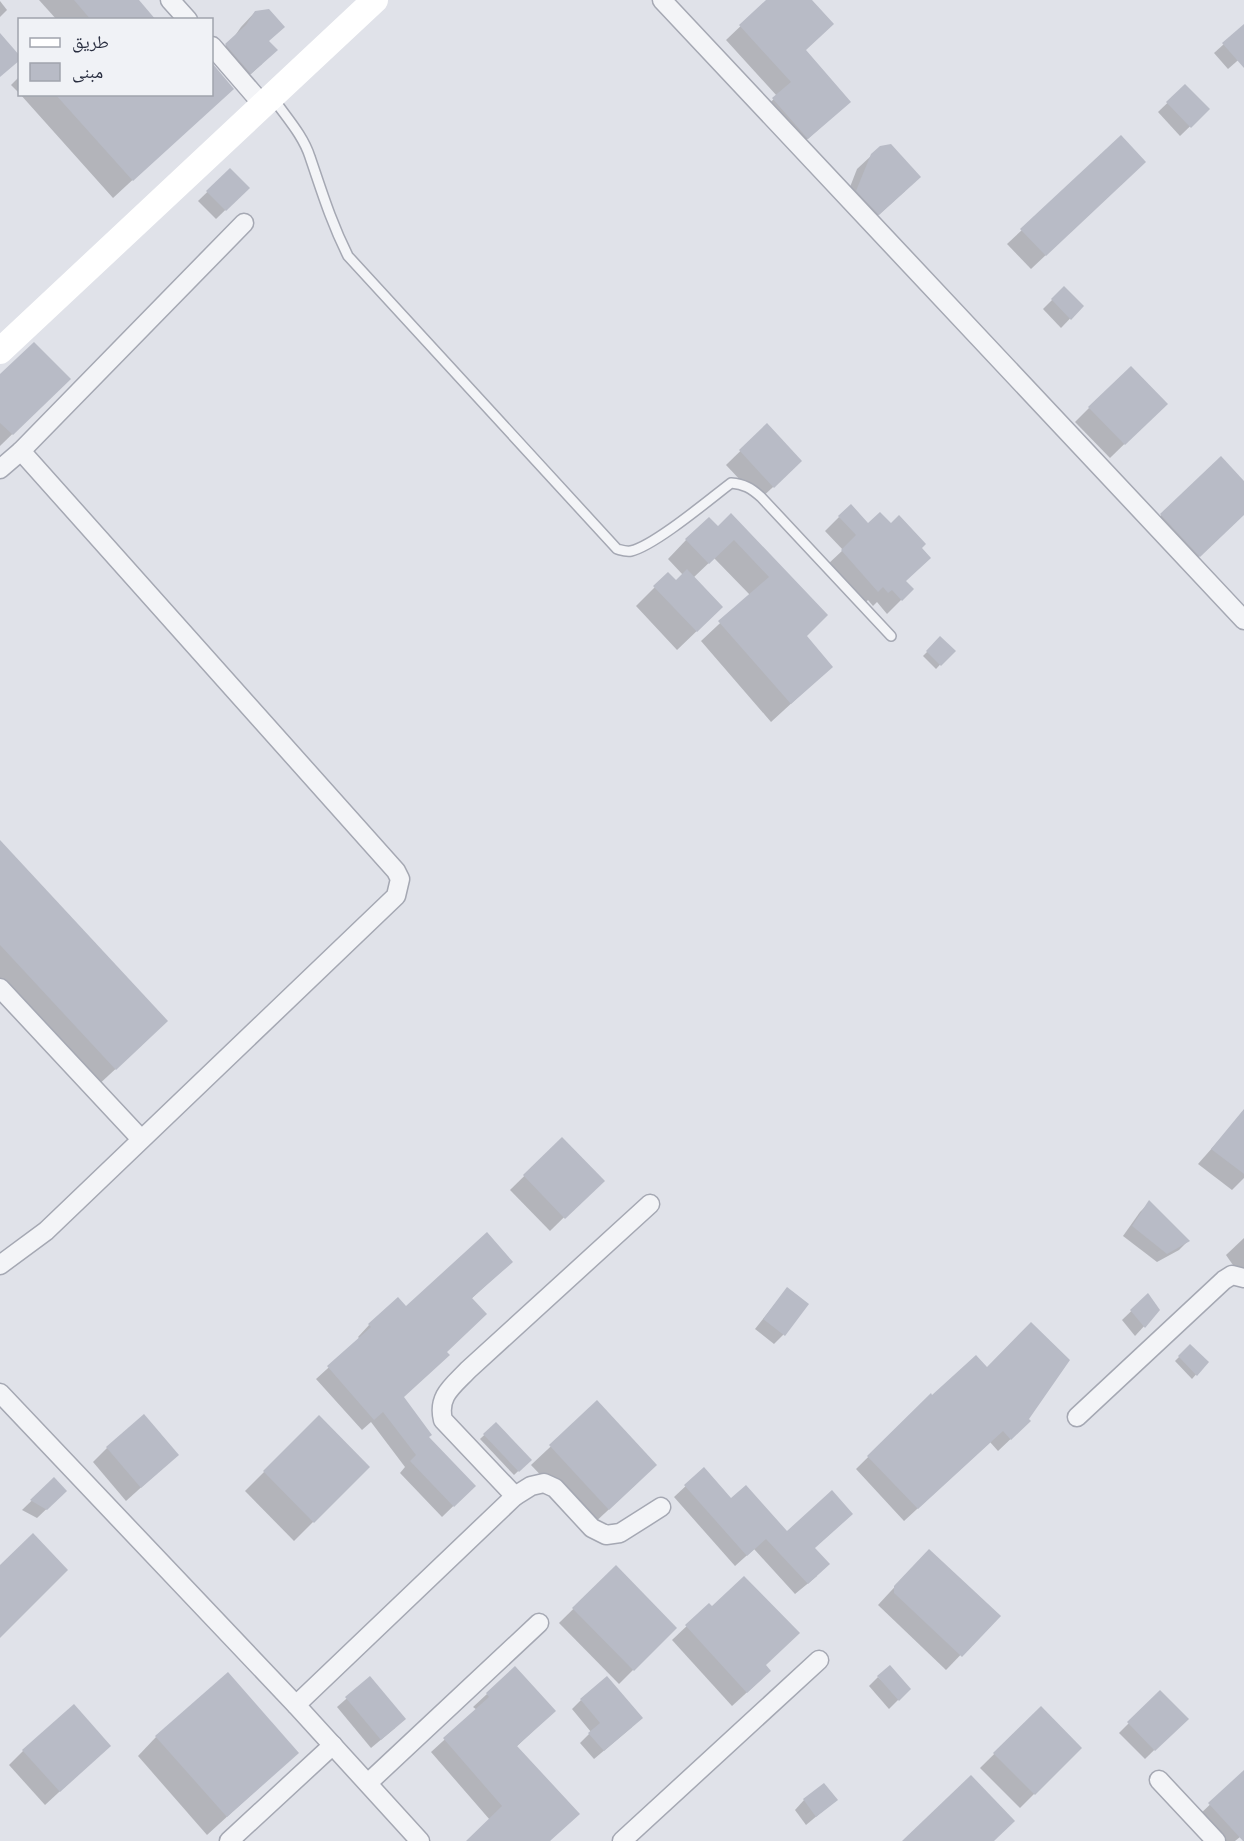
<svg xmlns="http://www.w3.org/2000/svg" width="1244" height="1841" font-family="'Sofia Sans Condensed','Noto Naskh Arabic',sans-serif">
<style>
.shadow{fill:#0003}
.building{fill:#b8bbc6}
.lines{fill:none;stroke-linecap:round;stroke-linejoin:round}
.lane-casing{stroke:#a5a8b3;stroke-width:12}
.street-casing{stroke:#a5a8b3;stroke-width:21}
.lane{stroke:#f3f4f7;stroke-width:9}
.street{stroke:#f3f4f7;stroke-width:18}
.secondary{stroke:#fff;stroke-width:26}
</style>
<rect width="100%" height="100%" fill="#e0e2e9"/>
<g class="shadow">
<path d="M 39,0 L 137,0 L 154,20 L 57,20 Z"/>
<path d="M 768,0 L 810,0 L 804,50 L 849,102 L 793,152 L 759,113 L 777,96 L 726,40 Z"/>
<path d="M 0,1 L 7,10 L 0,17 Z"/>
<path d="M 255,12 L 268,42 L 262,64 L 236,87 L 212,59 L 234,37 L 241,27 Z"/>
<path d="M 1244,26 L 1244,55 L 1228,69 L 1214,53 Z"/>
<path d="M 212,65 L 232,88 L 113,198 L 20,94 L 212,94 Z"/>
<path d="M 20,76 L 20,94 L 11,85 Z"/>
<path d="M 1185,86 L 1208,109 L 1180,136 L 1158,112 Z"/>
<path d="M 1121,137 L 1130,176 L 1031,269 L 1007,244 Z"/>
<path d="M 872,155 L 905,191 L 864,228 L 843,205 L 857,169 Z"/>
<path d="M 230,170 L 248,188 L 216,219 L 198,201 Z"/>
<path d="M 1064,288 L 1082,306 L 1061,328 L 1043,309 Z"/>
<path d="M 0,376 L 69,379 L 0,446 Z"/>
<path d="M 1089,408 L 1151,418 L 1110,458 L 1075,422 Z"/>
<path d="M 767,425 L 786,475 L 759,500 L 726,465 Z"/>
<path d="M 1220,458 L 1244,483 L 1244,514 L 1185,570 L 1147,529 Z"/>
<path d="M 731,515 L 826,615 L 805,637 L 831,667 L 771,722 L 701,641 L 750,595 L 714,558 L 693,578 L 702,626 L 677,650 L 636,606 L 668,574 L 676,582 L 683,575 L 668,559 L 686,540 L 718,528 Z"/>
<path d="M 839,517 L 868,525 L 891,525 L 920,549 L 905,582 L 912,589 L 887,614 L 877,602 L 873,606 L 868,600 L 863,605 L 827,565 L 843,550 L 825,531 Z"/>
<path d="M 940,639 L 953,651 L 936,669 L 923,656 Z"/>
<path d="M 0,842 L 147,1040 L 96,1087 L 0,984 Z"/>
<path d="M 1242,1114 L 1244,1116 L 1244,1178 L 1232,1190 L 1198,1164 Z"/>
<path d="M 562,1139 L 602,1180 L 550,1231 L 510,1190 Z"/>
<path d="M 1149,1203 L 1188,1241 L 1179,1250 L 1157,1262 L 1123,1236 L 1140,1212 Z"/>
<path d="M 1244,1238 L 1244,1281 L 1226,1255 Z"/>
<path d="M 511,1262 L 471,1299 L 446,1352 L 402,1397 L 427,1438 L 474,1486 L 442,1517 L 400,1473 L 405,1467 L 371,1422 L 362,1430 L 316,1379 L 360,1339 L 358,1337 L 369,1325 Z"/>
<path d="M 787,1289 L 783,1335 L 774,1344 L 755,1329 Z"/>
<path d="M 1148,1295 L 1159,1310 L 1135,1336 L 1122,1320 Z"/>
<path d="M 1190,1346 L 1207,1362 L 1192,1379 L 1175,1361 Z"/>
<path d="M 931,1395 L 1017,1433 L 998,1451 L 990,1442 L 904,1521 L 856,1469 Z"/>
<path d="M 597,1403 L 636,1484 L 590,1527 L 531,1465 Z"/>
<path d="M 319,1417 L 368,1467 L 294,1541 L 245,1491 Z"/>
<path d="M 496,1424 L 530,1460 L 514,1475 L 480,1439 Z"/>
<path d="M 107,1448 L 177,1455 L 126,1501 L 93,1462 Z"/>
<path d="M 704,1469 L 731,1501 L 814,1549 L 817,1576 L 795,1594 L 754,1549 L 735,1566 L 674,1497 Z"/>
<path d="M 54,1479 L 56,1500 L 37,1518 L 22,1510 Z"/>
<path d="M 915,1565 L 998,1616 L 946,1670 L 878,1605 Z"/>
<path d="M 616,1567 L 675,1628 L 619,1684 L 559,1623 Z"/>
<path d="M 709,1605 L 764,1666 L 755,1685 L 732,1706 L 672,1640 Z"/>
<path d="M 878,1677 L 900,1698 L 889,1709 L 869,1686 Z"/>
<path d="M 370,1678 L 395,1728 L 371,1748 L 337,1707 Z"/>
<path d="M 1160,1692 L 1186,1719 L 1145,1759 L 1119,1733 Z"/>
<path d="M 487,1694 L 554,1711 L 516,1747 L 549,1841 L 468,1841 L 490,1820 L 431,1752 L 477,1710 L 473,1707 Z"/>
<path d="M 581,1700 L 632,1727 L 594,1759 L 580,1743 L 591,1732 L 572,1709 Z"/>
<path d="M 1041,1708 L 1080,1748 L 1020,1808 L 980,1768 Z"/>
<path d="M 156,1737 L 297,1753 L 207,1835 L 138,1756 Z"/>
<path d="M 109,1746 L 45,1805 L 9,1765 L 23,1751 Z"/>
<path d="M 1244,1772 L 1244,1841 L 1240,1837 L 1235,1841 L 1218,1841 L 1196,1818 Z"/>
<path d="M 804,1800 L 836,1800 L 806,1825 L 795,1810 Z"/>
</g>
<g class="building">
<path d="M 74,0 L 139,0 L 156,20 L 91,20 Z"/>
<path d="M 766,0 L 812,0 L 834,24 L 806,50 L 851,102 L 808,139 L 772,98 L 791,82 L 739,25 Z"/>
<path d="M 269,9 L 285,27 L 269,41 L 278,50 L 251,74 L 225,44 L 246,25 L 255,11 Z"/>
<path d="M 1244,24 L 1244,68 L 1222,43 Z"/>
<path d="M 0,33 L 20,56 L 20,60 L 0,77 Z"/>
<path d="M 212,63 L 234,89 L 133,181 L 55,94 L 212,94 Z"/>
<path d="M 1185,84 L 1210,109 L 1191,128 L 1166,102 Z"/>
<path d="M 1121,135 L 1146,162 L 1046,256 L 1020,229 Z"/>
<path d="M 891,144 L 921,177 L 879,215 L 856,191 L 871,154 L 880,146 Z"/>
<path d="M 230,168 L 250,188 L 226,211 L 206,191 Z"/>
<path d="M 1064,286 L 1084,306 L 1071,320 L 1051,299 Z"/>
<path d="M 34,342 L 71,379 L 13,435 L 0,423 L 0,374 Z"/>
<path d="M 1131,366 L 1168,404 L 1125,445 L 1088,407 Z"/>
<path d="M 767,423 L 802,461 L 774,488 L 739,450 Z"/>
<path d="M 1221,456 L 1244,481 L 1244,515 L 1200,557 L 1160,514 Z"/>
<path d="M 851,504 L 868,523 L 880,512 L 891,523 L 899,515 L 926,544 L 922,548 L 931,558 L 906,581 L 914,589 L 902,601 L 892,590 L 888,593 L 883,587 L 878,592 L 841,550 L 856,535 L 838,516 Z"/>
<path d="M 731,513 L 828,615 L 807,636 L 833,667 L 791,704 L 718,621 L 769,577 L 734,540 L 709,564 L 685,539 L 709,517 L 718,526 Z"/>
<path d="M 687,569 L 723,607 L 697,632 L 653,586 L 668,572 L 676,580 Z"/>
<path d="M 940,636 L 956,651 L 941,666 L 926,651 Z"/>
<path d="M 0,840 L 168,1021 L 116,1070 L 0,945 Z"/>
<path d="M 1244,1109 L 1244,1174 L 1211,1149 Z"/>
<path d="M 562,1137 L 605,1181 L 565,1219 L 523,1175 Z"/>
<path d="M 1149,1200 L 1190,1241 L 1167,1254 L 1132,1226 Z"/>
<path d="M 487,1232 L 513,1262 L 472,1298 L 487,1314 L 447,1352 L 450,1355 L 404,1397 L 432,1435 L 429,1437 L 476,1486 L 454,1507 L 410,1461 L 416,1455 L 383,1412 L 374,1420 L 327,1366 L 371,1327 L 368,1324 L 398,1297 L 406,1306 Z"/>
<path d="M 787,1287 L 809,1304 L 785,1336 L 763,1319 Z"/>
<path d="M 1148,1293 L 1160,1310 L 1145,1328 L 1130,1310 Z"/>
<path d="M 1031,1322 L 1070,1360 L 1029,1419 L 1031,1421 L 1011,1440 L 1003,1431 L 918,1509 L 867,1456 L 931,1393 L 932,1395 L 976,1355 L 987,1367 Z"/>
<path d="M 1190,1344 L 1209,1362 L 1197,1376 L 1178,1356 Z"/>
<path d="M 597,1400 L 657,1465 L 609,1510 L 549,1445 Z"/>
<path d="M 144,1414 L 179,1455 L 141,1488 L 106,1447 Z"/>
<path d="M 319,1415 L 370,1467 L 314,1523 L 263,1471 Z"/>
<path d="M 496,1422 L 532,1460 L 519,1472 L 483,1434 Z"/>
<path d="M 704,1467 L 731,1498 L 746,1485 L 787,1531 L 832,1490 L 853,1514 L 815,1548 L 830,1564 L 808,1584 L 766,1539 L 747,1556 L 684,1485 Z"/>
<path d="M 54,1477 L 67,1491 L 47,1510 L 30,1500 Z"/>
<path d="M 33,1533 L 68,1570 L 0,1638 L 0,1565 Z"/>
<path d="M 929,1549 L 1001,1616 L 962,1657 L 894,1593 L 894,1586 Z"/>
<path d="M 616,1565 L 677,1628 L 634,1671 L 572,1608 Z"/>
<path d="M 744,1576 L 800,1633 L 766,1665 L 771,1671 L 747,1693 L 685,1625 L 709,1603 L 712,1606 Z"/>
<path d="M 890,1665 L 911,1689 L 899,1701 L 877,1676 Z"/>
<path d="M 515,1666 L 556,1711 L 517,1746 L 580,1814 L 550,1841 L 466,1841 L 502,1806 L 443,1738 L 489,1697 L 486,1693 Z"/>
<path d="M 228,1672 L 299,1753 L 227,1817 L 155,1736 Z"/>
<path d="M 370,1676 L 406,1719 L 381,1740 L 345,1697 Z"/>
<path d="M 607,1676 L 643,1718 L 604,1751 L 588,1733 L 600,1723 L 580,1699 Z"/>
<path d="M 1160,1690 L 1189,1719 L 1155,1751 L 1127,1722 Z"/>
<path d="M 74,1704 L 111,1746 L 60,1792 L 22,1750 Z"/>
<path d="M 1041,1706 L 1082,1748 L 1035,1795 L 993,1753 Z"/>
<path d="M 1244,1770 L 1244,1841 L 1243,1841 L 1208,1803 Z"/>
<path d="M 971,1775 L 1015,1821 L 994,1841 L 902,1841 Z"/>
<path d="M 824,1783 L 838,1800 L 816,1817 L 803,1799 Z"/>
</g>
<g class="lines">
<defs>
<path id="lane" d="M 273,98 C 286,117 303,135 310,157 C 322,192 331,222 348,256 L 617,549 C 621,550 626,552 631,551 C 654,546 710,499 731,483 C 744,484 751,488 761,497 L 891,636"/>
<g id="street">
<path d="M 170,0 L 188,20"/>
<path d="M 662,0 L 1244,620"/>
<path d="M 212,46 L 263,105"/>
<path d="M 0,469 L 21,451 L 244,223"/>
<path d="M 0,988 L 141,1139"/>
<path d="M 0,1265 L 46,1231 L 396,896 L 400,879 L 396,871 L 21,451"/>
<path d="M 0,1393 L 296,1705 L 420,1841"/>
<path d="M 1077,1417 L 1224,1280 L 1232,1275 L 1244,1278"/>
<path d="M 515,1496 L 531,1486 L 544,1483 L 555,1488 L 592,1528 L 606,1535 L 620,1533 L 661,1507"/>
<path d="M 296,1705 L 515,1496 L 443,1420 C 437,1396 453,1386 468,1370 L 650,1204"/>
<path d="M 1159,1780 L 1216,1841"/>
<path d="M 368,1783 L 539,1623"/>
<path d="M 229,1841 L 333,1745"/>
<path d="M 622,1841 L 819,1660"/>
</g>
</defs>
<use href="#lane" class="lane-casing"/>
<use href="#street" class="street-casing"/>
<use href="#lane" class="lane"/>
<use href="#street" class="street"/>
<path class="secondary" d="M 0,351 L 375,0"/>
</g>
<rect x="18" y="18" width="195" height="78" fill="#f0f2f6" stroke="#a0a4ad" stroke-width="1.5"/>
<rect x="30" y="38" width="30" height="9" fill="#ffffff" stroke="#a0a4ad" stroke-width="1.5"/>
<text x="72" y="48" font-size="18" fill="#292e40">طريق</text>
<rect x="30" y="63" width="30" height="18" fill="#b8bbc6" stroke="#a0a4ad" stroke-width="1.5"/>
<text x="72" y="78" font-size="18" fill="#292e40">مبنى</text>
</svg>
